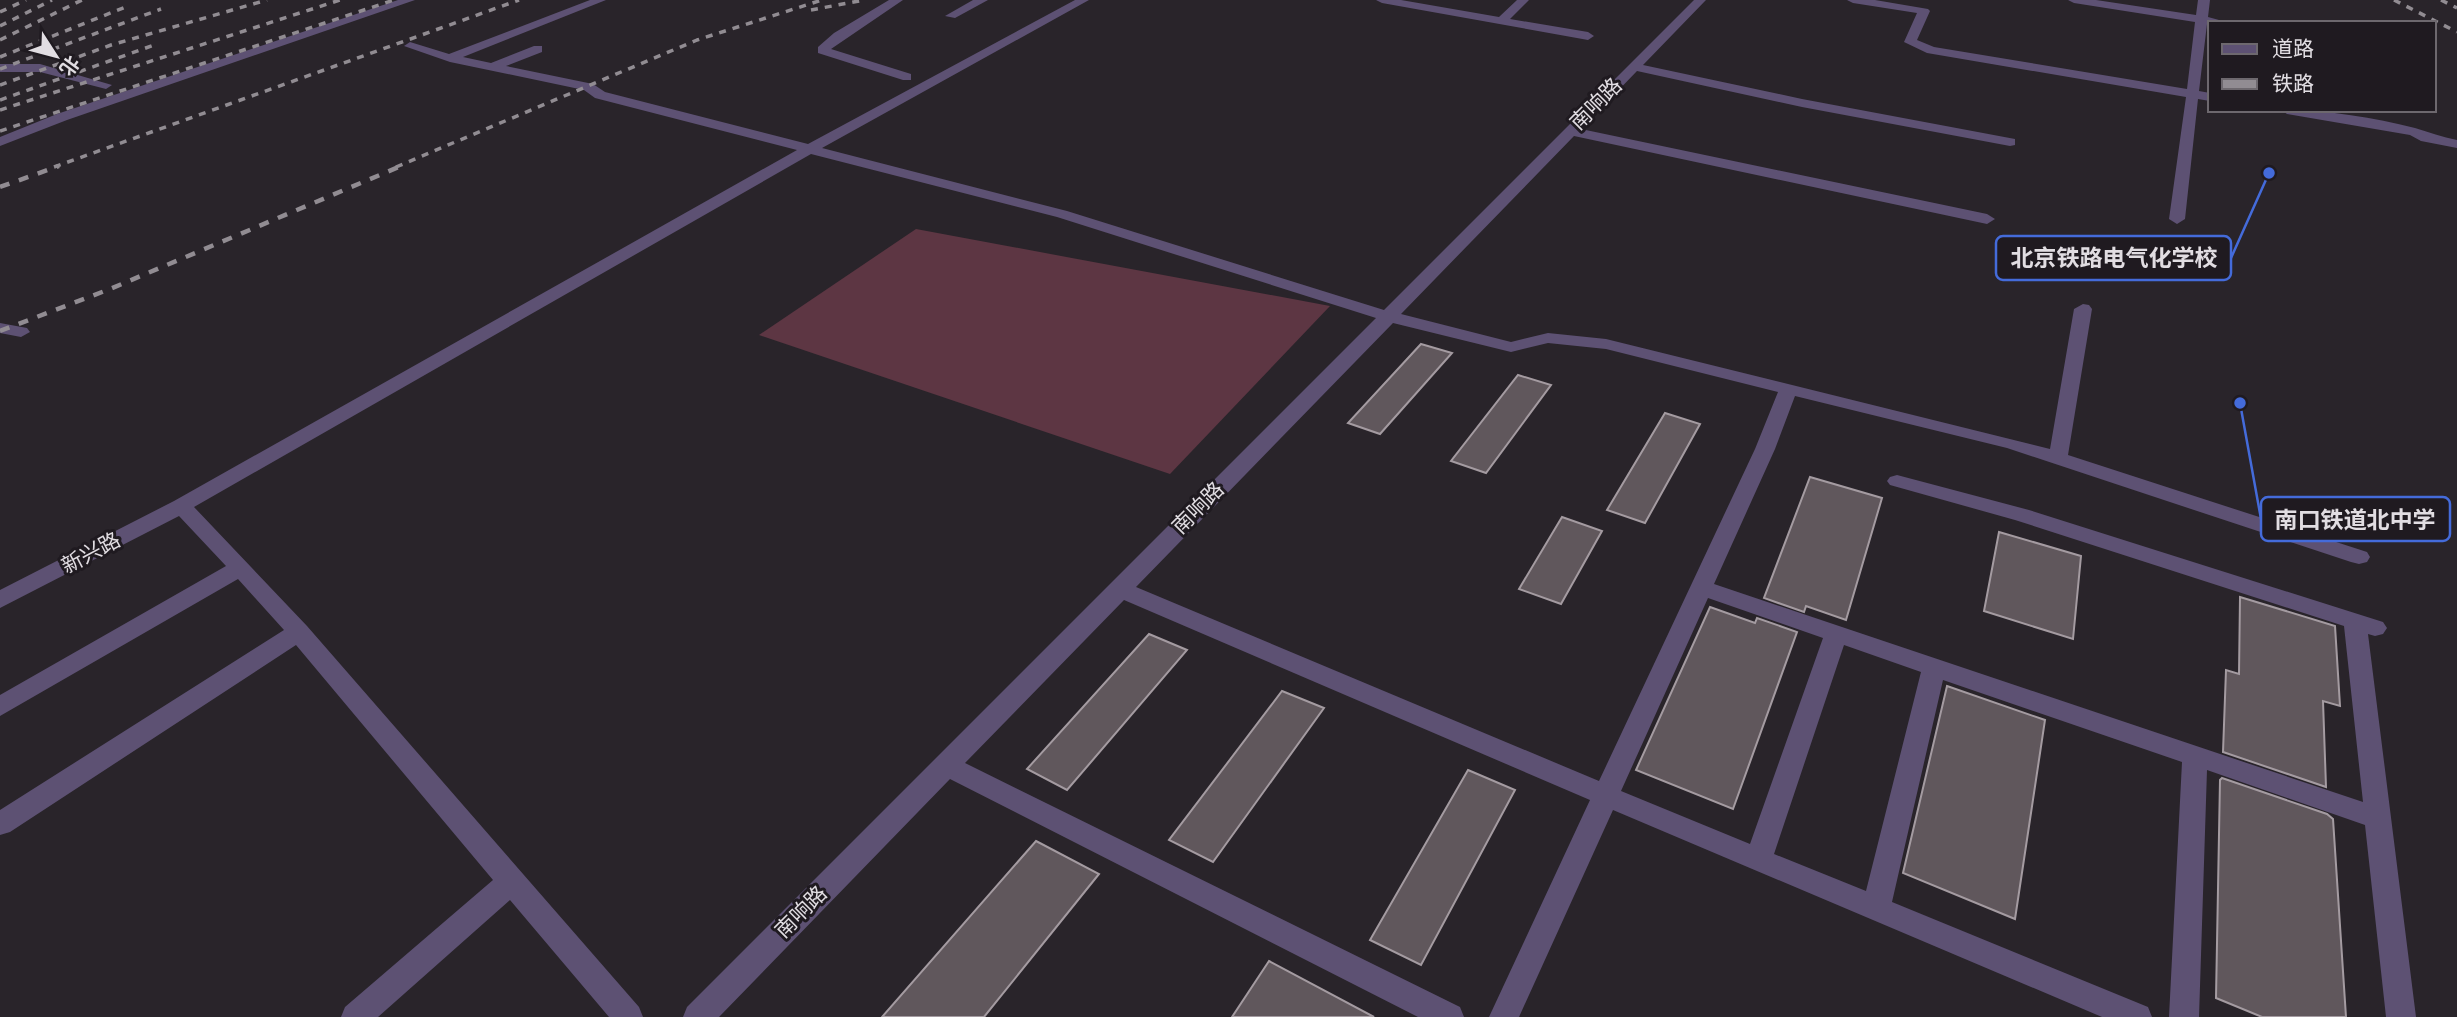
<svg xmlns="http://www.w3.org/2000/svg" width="2457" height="1017" font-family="Arial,'Noto Sans SC',sans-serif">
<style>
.green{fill:#5d3643}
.building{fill:#60575c;stroke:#a49ba1;stroke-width:2}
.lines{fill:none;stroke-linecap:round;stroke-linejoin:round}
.minor{fill:#5d5173;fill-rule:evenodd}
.rail-far1{stroke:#918c92;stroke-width:3.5;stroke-dasharray:7 7;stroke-linecap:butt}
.rail{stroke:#918c92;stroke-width:4.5;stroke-dasharray:10 10;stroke-linecap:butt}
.labels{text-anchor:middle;stroke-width:6;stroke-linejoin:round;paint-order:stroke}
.street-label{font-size:21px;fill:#e1dde2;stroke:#1f1a20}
.leader{fill:none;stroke:#446bda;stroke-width:2.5}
.callout-dot{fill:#446bda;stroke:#1f1a20;stroke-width:2.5}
.callout{fill:#1f1a20;stroke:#446bda;stroke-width:2.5}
.callout-label{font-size:23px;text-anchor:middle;font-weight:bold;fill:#e1dde2}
</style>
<rect width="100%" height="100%" fill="#29242a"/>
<path class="green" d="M 916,229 L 1330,306 L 1170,474 L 759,335 Z"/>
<g class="building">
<path d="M 1421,344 L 1452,353 L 1380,434 L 1348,423 Z"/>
<path d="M 1518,375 L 1551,385 L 1486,473 L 1451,461 Z"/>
<path d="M 1665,413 L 1700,424 L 1645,523 L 1607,510 Z"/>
<path d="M 1810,477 L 1882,498 L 1846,620 L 1806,606 L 1804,612 L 1764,598 Z"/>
<path d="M 1562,517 L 1602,531 L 1561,604 L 1519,589 Z"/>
<path d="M 1999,532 L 2081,556 L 2073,639 L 1984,611 Z"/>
<path d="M 2240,597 L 2335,626 L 2340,706 L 2323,701 L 2326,787 L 2223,752 L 2226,670 L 2239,674 Z"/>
<path d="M 1710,607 L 1755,623 L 1757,618 L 1797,632 L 1733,809 L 1636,770 Z"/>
<path d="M 1149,634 L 1187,650 L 1067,790 L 1027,769 Z"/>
<path d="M 1947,686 L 2045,720 L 2015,919 L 1903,873 Z"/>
<path d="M 1282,691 L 1324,708 L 1213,862 L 1169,840 Z"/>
<path d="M 1468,770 L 1515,790 L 1421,965 L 1370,940 Z"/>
<path d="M 2222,778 L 2327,814 L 2333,819 L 2346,1017 L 2262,1017 L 2216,998 L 2220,780 Z"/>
<path d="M 1036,841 L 1099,874 L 984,1017 L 882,1017 Z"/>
<path d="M 1269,961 L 1374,1017 L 1232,1017 Z"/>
</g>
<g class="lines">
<g class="minor">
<path d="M 398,0 L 415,0 L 67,120 L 0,146 L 0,137 L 57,114 Z"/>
<path d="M 590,0 L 606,0 L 463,57 L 491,63 L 534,46 L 542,46 L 542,52 L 506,66 L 593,84 L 605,92 L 808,144 L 1075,0 L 1089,0 L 822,148 L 1067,211 L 1384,310 L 1694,0 L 1706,0 L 1643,65 L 1802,99 L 2015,139 L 2015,145 L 2010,146 L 1802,107 L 1637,71 L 1581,129 L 1987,214 L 1995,219 L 1987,224 L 1574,136 L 1401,314 L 1511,342 L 1548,333 L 1606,339 L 2050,449 L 2074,309 L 2083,304 L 2089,305 L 2092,309 L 2068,455 L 2367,552 L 2370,557 L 2367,562 L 2359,564 L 2351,562 L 2007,448 L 1795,396 L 1775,449 L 1714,584 L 2363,802 L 2344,626 L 2015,520 L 1890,485 L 1887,481 L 1890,477 L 1897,475 L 2029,510 L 2383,622 L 2387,628 L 2383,634 L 2375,636 L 2368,634 L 2416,1017 L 2386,1017 L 2365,825 L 2207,770 L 2199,1017 L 2169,1017 L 2182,762 L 1943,680 L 1892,902 L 2148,1007 L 2152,1017 L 2102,1017 L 1613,810 L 1519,1017 L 1489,1017 L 1590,800 L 1124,600 L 965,763 L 1460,1007 L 1464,1017 L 1418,1017 L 950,779 L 719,1017 L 683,1017 L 687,1007 L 1376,318 L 1057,217 L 811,154 L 194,507 L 307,626 L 639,1007 L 643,1017 L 609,1017 L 510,900 L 378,1017 L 341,1017 L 345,1007 L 493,880 L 296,645 L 10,832 L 0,835 L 0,810 L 284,630 L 238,579 L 0,716 L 0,695 L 226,566 L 179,516 L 0,608 L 0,590 L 174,501 L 797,150 L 595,98 L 584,90 L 450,62 L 404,46 L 410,42 L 449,54 ZM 1393,323 L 1511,352 L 1548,343 L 1606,349 L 1778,392 L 1755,449 L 1599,781 L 1136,587 ZM 1708,598 L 1823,638 L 1750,844 L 1621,791 ZM 1844,645 L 1921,672 L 1866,891 L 1774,854 Z"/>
<path d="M 889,0 L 903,0 L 831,49 L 911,74 L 911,80 L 903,80 L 818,53 L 818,47 L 834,33 Z"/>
<path d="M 973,0 L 988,0 L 955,18 L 945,16 Z"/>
<path d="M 1376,0 L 1401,0 L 1499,17 L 1517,0 L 1529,0 L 1510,19 L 1588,32 L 1594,36 L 1588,40 L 1382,3 Z"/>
<path d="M 1847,0 L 1875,0 L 1928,9 L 1930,11 L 1917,40 L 1934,47 L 2187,89 L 2195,22 L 2074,3 L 2068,0 L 2096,0 L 2196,15 L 2198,0 L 2210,0 L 2208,17 L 2230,23 L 2207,24 L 2199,91 L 2210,93 L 2210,101 L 2198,99 L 2185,219 L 2177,224 L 2169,219 L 2186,97 L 1927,53 L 1904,42 L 1917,13 L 1853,3 Z"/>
<path d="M 0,64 L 40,64 L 112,85 L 106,89 L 40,72 L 0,72 Z"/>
<path d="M 2281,110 C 2325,110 2372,117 2415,128 C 2429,132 2442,137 2457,140 L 2457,148 L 2421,141 L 2410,135 L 2287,114 Z"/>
<path d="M 0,323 L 27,328 L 30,332 L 21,337 L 0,333 Z"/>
</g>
<g class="rail-far1">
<path d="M 2394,0 L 2457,32"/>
<path d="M 2441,0 L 2457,8"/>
<path d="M 811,10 L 864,0"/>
<path d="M 0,12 L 26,0"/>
<path d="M 0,26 L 52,0"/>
<path d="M 0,40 L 82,0"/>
<path d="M 0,57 L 128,6"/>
<path d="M 0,69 L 161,9"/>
<path d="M 0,85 L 111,45 L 267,0"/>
<path d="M 0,100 L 157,44"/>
<path d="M 0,110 L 340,0"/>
<path d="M 0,131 L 394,0"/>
<path d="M 54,167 L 519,0"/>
<path d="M 396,167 L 697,40 L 822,0"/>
</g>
<g class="rail">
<path d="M 0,187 L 59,166"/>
<path d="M 0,331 L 110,289 L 401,166"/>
</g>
</g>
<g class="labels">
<g class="street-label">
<text transform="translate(1596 104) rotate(-45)" y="7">南响路</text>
<text transform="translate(1198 508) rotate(-45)" y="7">南响路</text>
<text transform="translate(91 553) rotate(-28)" y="7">新兴路</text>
<text transform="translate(801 912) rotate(-45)" y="7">南响路</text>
</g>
</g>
<path class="leader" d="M2269 173L2231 258M2240 403L2261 519"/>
<g class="callout-dot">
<circle cx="2269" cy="173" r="7"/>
<circle cx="2240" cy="403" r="7"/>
</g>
<g class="callout">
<rect x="1996" y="236" width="235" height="44" rx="7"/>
<rect x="2261" y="497" width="189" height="44" rx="7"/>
</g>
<g class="callout-label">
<text x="2114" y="266">北京铁路电气化学校</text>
<text x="2355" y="528">南口铁道北中学</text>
</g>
<rect x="2208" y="21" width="228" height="91" fill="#1f1a20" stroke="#6d686e" stroke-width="2"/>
<rect x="2222" y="44" width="35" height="10" fill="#5d5173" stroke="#6d686e" stroke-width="2"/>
<text x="2272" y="56" font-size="21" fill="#e1dde2">道路</text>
<rect x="2222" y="79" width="35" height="10" fill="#918c92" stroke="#6d686e" stroke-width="2"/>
<text x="2272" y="91" font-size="21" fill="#e1dde2">铁路</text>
<g transform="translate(56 56) rotate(126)" stroke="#1f1a20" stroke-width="5" paint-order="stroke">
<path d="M0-5L12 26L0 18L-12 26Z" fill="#e1dde2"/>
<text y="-10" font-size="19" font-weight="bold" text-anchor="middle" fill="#e1dde2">北</text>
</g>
</svg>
